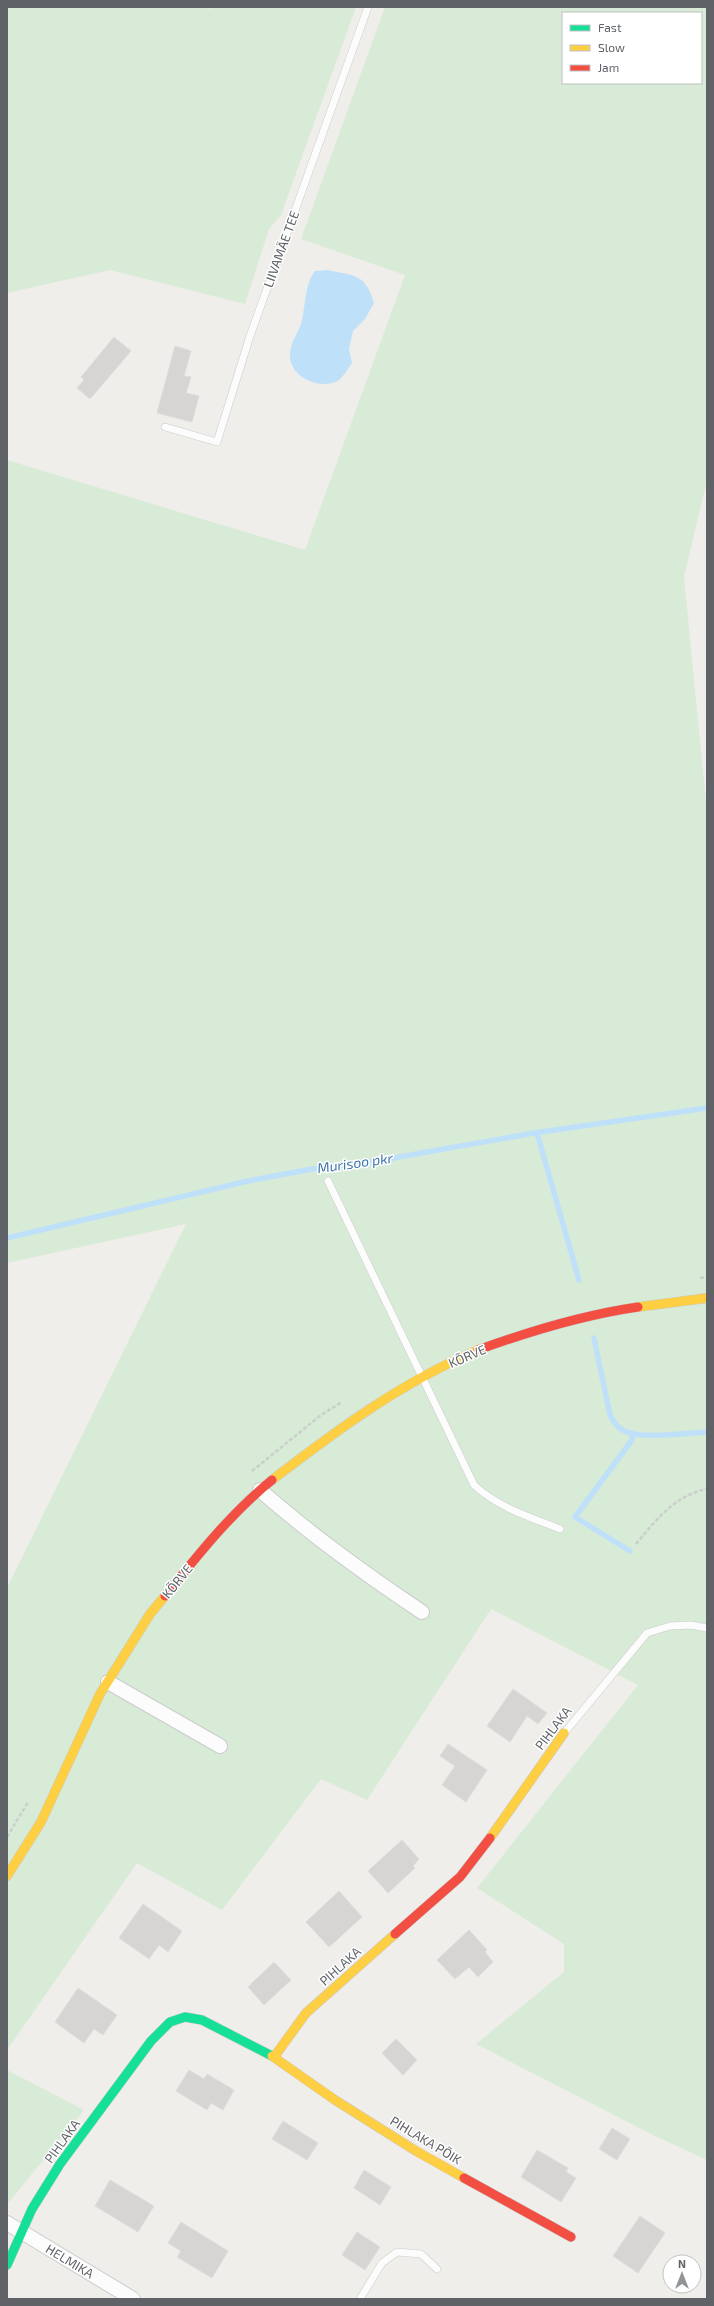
<svg xmlns="http://www.w3.org/2000/svg" width="714" height="2306" font-family="'Exo 2',sans-serif">
<style>
.green{fill:#d8ebd6;fill-rule:evenodd}
.water{fill:#bfe0f9}
.lines{fill:none;stroke-linecap:round;stroke-linejoin:round}
.stream{stroke:#bfe0f9;stroke-width:5.5}
.building{fill:#d6d5d3;stroke:#deddd9}
.lane-casing{stroke:#cbcccc;stroke-width:8}
.street-casing{stroke:#cbcccc;stroke-width:16}
.fast-casing{stroke:#cacacb;stroke-width:10}
.slow-casing{stroke:#cacacb;stroke-width:10}
.jam-casing{stroke:#cacacb;stroke-width:10}
.path{stroke:#cacfcc;stroke-width:2.5;stroke-dasharray:4 2;stroke-linecap:butt}
.lane{stroke:#fdfcfc;stroke-width:7}
.street{stroke:#fdfcfc;stroke-width:14}
.fast{stroke:#16e098;stroke-width:9}
.slow{stroke:#ffcf43;stroke-width:9}
.jam{stroke:#f24e42;stroke-width:9}
.labels{text-anchor:middle;stroke-width:3;stroke-linejoin:round;paint-order:stroke}
.street-label{font-size:13px;fill:#5f6368;stroke:#fff}
.water-label{font-size:14px;font-style:italic;fill:#4174aa;stroke:#fff}
</style>
<rect width="100%" height="100%" fill="#efeeea"/>
<g class="green">
<path d="M 7,7 L 203,7 L 211,9 L 212,7 L 356,7 L 281,215 L 269,229 L 245,304 L 110,270 L 7,293 Z"/>
<path d="M 385,7 L 707,7 L 707,480 L 684,577 L 707,812 L 707,2160 L 655,2136 L 476,2044 L 564,1972 L 564,1944 L 477,1888 L 638,1685 L 491,1609 L 367,1800 L 321,1779 L 222,1910 L 137,1863 L 7,2050 L 7,1588 L 186,1224 L 7,1263 L 7,460 L 305,550 L 405,275 L 301,239 ZM 563,13 L 701,13 L 701,83 L 563,83 Z"/>
<path d="M 7,2070 L 84,2110 L 9,2202 L 7,2201 Z"/>
</g>
<path class="water" d="M 327,270 C 355,276 365,273 374,303 L 365,319 L 353,331 L 349,349 L 352,363 C 348,368 344,376 339,380 C 322,391 290,378 290,356 C 290,343 297,335 301,324 C 306,307 304,285 315,271 Z"/>
<g class="lines">
<g class="stream">
<path d="M 537,1133 L 579,1280"/>
<path d="M 7,1238 L 248,1181 L 312,1169 L 365,1163 L 534,1133 L 707,1108"/>
<path d="M 594,1338 L 610,1415 C 614,1423 618,1429 627,1432 C 644,1439 687,1433 707,1432"/>
<path d="M 630,1551 L 575,1517 L 632,1440 L 632,1433"/>
</g>
</g>
<g class="building">
<path d="M 114,337 L 131,351 L 90,399 L 77,388 L 84,380 L 81,377 Z"/>
<path d="M 175,346 L 191,351 L 184,376 L 191,377 L 186,393 L 199,396 L 192,422 L 157,413 Z"/>
<path d="M 513,1689 L 547,1713 L 538,1724 L 527,1716 L 510,1742 L 487,1726 Z"/>
<path d="M 448,1744 L 487,1770 L 466,1802 L 442,1785 L 455,1766 L 440,1756 Z"/>
<path d="M 402,1840 L 419,1859 L 413,1866 L 415,1868 L 388,1893 L 368,1871 Z"/>
<path d="M 339,1891 L 362,1917 L 329,1947 L 306,1922 Z"/>
<path d="M 143,1904 L 182,1931 L 168,1952 L 159,1945 L 149,1959 L 119,1938 Z"/>
<path d="M 469,1930 L 487,1950 L 485,1952 L 493,1962 L 478,1977 L 469,1967 L 455,1979 L 437,1960 Z"/>
<path d="M 274,1962 L 291,1980 L 264,2005 L 248,1987 Z"/>
<path d="M 78,1988 L 117,2015 L 103,2035 L 94,2029 L 84,2043 L 55,2022 Z"/>
<path d="M 396,2039 L 417,2060 L 403,2075 L 382,2053 Z"/>
<path d="M 189,2070 L 204,2079 L 207,2074 L 234,2090 L 223,2110 L 211,2103 L 207,2110 L 176,2091 Z"/>
<path d="M 283,2121 L 318,2143 L 307,2160 L 272,2139 Z"/>
<path d="M 612,2128 L 630,2139 L 617,2160 L 599,2149 Z"/>
<path d="M 537,2150 L 568,2168 L 566,2172 L 576,2178 L 561,2202 L 521,2177 Z"/>
<path d="M 364,2170 L 391,2187 L 380,2205 L 354,2188 Z"/>
<path d="M 110,2180 L 154,2206 L 138,2232 L 95,2206 Z"/>
<path d="M 640,2216 L 665,2233 L 638,2273 L 613,2256 Z"/>
<path d="M 181,2222 L 228,2251 L 212,2278 L 177,2257 L 181,2251 L 168,2243 Z"/>
<path d="M 357,2232 L 380,2247 L 365,2270 L 342,2255 Z"/>
</g>
<g class="lines">
<defs>
<g id="lane">
<path d="M 165,427 L 217,442 L 250,336 L 368,7"/>
<path d="M 328,1181 L 474,1485 C 499,1508 530,1517 560,1529"/>
<path d="M 565,1732 L 647,1633 L 670,1626 L 691,1625 L 707,1628"/>
<path d="M 360,2299 L 382,2263 L 397,2252 L 421,2254 L 437,2269"/>
</g>
<g id="street">
<path d="M 260,1490 C 311,1535 365,1574 422,1612"/>
<path d="M 108,1682 L 220,1746"/>
<path d="M 7,2223 L 133,2299"/>
</g>
<path id="fast" d="M 7,2265 L 32,2209 L 60,2164 L 151,2041 L 170,2022 L 185,2017 L 202,2020 L 272,2056"/>
<g id="slow">
<path d="M 638,1307 L 707,1298"/>
<path d="M 272,1480 C 337,1430 402,1382 478,1350"/>
<path d="M 490,1838 L 564,1733"/>
<path d="M 7,1876 L 41,1822 L 100,1694 L 150,1614 L 165,1596"/>
<path d="M 272,2056 L 335,2100 L 416,2151 L 464,2178"/>
<path d="M 274,2057 L 306,2013 L 395,1934"/>
</g>
<g id="jam">
<path d="M 478,1350 C 530,1331 583,1315 638,1307"/>
<path d="M 165,1596 C 198,1555 231,1513 272,1480"/>
<path d="M 395,1934 L 460,1877 L 490,1838"/>
<path d="M 464,2178 L 571,2237"/>
</g>
</defs>
<use href="#lane" class="lane-casing"/>
<use href="#street" class="street-casing"/>
<use href="#fast" class="fast-casing"/>
<use href="#slow" class="slow-casing"/>
<use href="#jam" class="jam-casing"/>
<g class="path">
<path d="M 700,1278 L 707,1277"/>
<path d="M 252,1471 L 321,1415 L 342,1402"/>
<path d="M 636,1544 C 656,1520 675,1495 707,1489"/>
<path d="M 7,1837 L 28,1802"/>
</g>
<use href="#lane" class="lane"/>
<use href="#street" class="street"/>
<use href="#fast" class="fast"/>
<use href="#slow" class="slow"/>
<use href="#jam" class="jam"/>
</g>
<g class="labels">
<g class="street-label">
<text transform="translate(281 249) rotate(-70)" y="5">LIIVAMÄE TEE</text>
<text transform="translate(467 1356) rotate(-23)" y="5">KÕRVE</text>
<text transform="translate(177 1581) rotate(-51)" y="5">KÕRVE</text>
<text transform="translate(553 1728) rotate(-53)" y="5">PIHLAKA</text>
<text transform="translate(340 1966) rotate(-42)" y="5">PIHLAKA</text>
<text transform="translate(426 2140) rotate(31)" y="5">PIHLAKA PÕIK</text>
<text transform="translate(62 2141) rotate(-54)" y="5">PIHLAKA</text>
<text transform="translate(70 2261) rotate(31)" y="5">HELMIKA</text>
</g>
<g class="water-label">
<text transform="translate(355 1163) rotate(-8)" y="5">Murisoo pkr</text>
</g>
</g>
<rect width="714" height="2306" fill="none" stroke="#5f6368" stroke-width="16"/>
<rect x="562" y="12" width="140" height="72" fill="#ffffff" stroke="#bfc1c3"/>
<rect x="570" y="25" width="20" height="6" fill="#16e098" stroke="#bfc1c3"/>
<text x="598" y="32" font-size="12" fill="#5f6368">Fast</text>
<rect x="570" y="45" width="20" height="6" fill="#ffcf43" stroke="#bfc1c3"/>
<text x="598" y="52" font-size="12" fill="#5f6368">Slow</text>
<rect x="570" y="65" width="20" height="6" fill="#f24e42" stroke="#bfc1c3"/>
<text x="598" y="72" font-size="12" fill="#5f6368">Jam</text>
<g transform="translate(682 2274)"><circle r="19" fill="#ffffff" stroke="#bfc1c3"/>
<path d="M0-3L7 15L0 10L-7 15Z" fill="#919496"/>
<text y="-6" font-size="11" font-weight="bold" text-anchor="middle" fill="#5f6368">N</text>
</g>
</svg>
